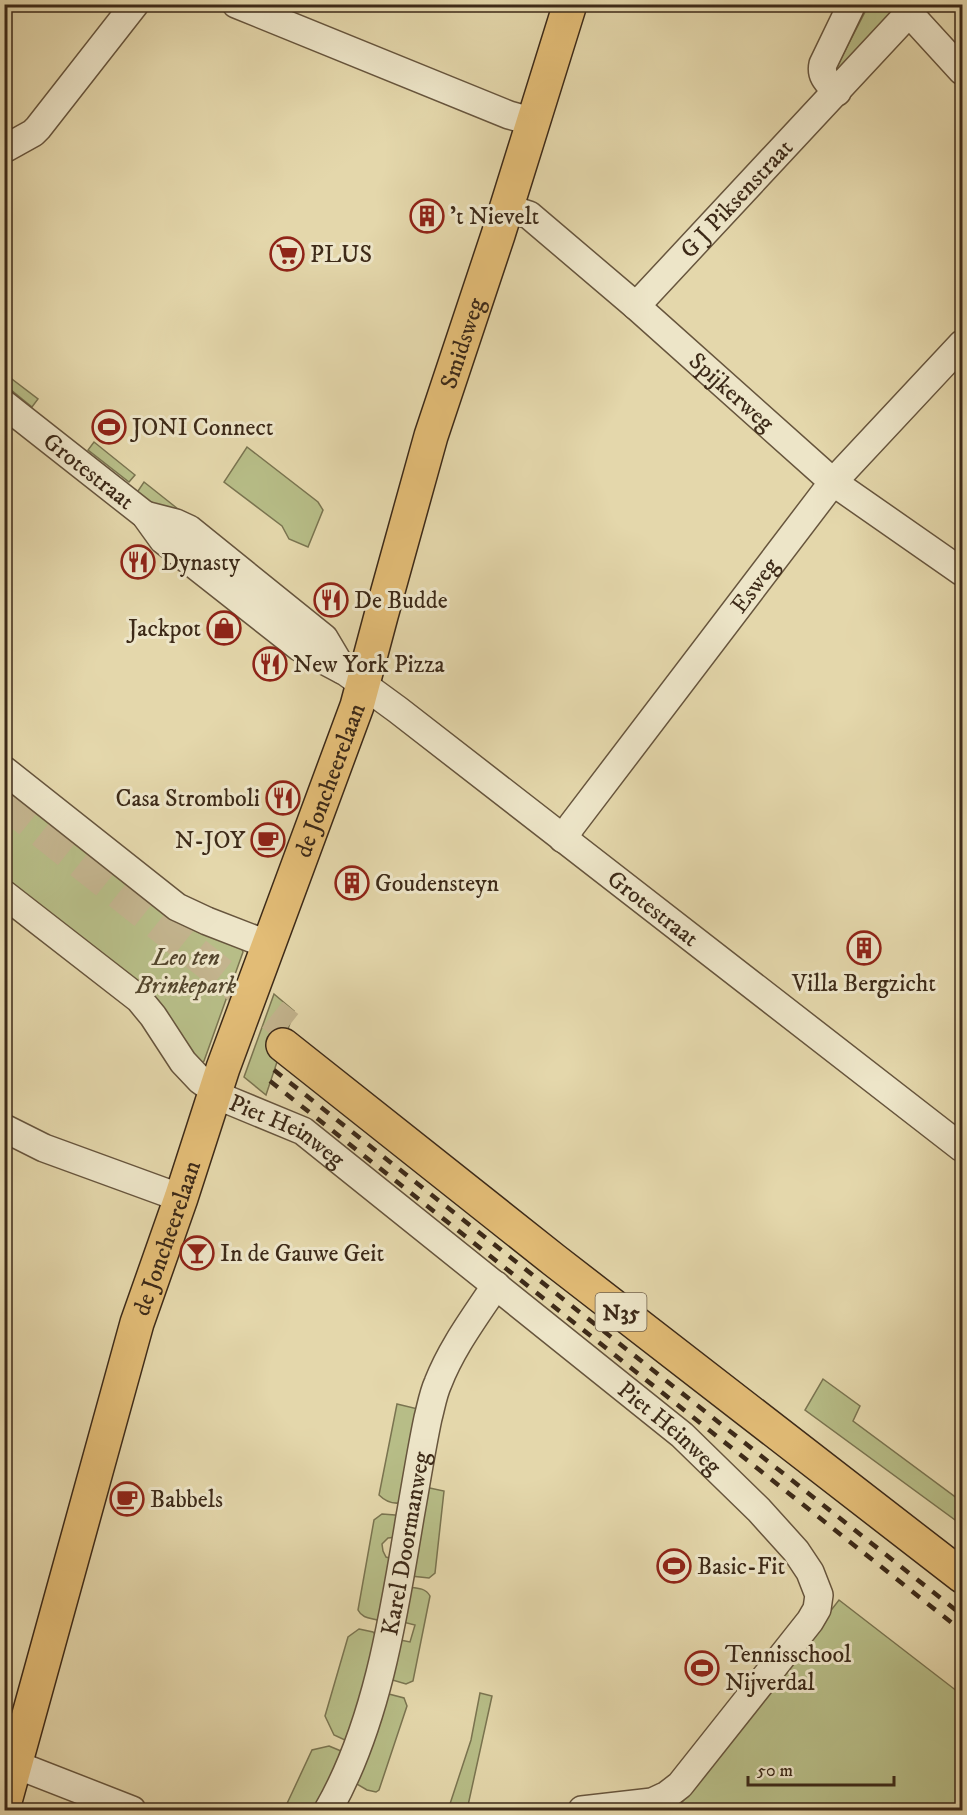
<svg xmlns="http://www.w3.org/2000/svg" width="967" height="1815" font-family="'IM FELL DW Pica',serif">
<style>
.green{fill:#b7bd87;stroke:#7a7450;stroke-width:1.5}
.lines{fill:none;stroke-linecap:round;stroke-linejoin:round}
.major-tunnel{stroke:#c3b48e;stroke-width:33;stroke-dasharray:33 16;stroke-linecap:butt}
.minor-casing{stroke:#67553d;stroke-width:30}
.major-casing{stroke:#3d2a18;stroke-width:36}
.minor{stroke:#ede5c8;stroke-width:27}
.major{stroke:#e2bc76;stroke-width:33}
.rail{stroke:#3d2a18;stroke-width:4.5;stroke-dasharray:10 10;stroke-linecap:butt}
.labels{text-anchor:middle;stroke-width:6;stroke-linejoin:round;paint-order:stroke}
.shield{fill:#ede5c8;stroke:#72624d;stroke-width:1.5}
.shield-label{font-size:22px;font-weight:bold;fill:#3d2a18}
.street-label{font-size:24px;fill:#3d2a18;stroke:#ede5c8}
.poi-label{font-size:24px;fill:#3d2a18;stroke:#ede5c8;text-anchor:start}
.park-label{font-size:24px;font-style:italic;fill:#55472e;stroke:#ede5c8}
</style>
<rect width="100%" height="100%" fill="#e4d7ab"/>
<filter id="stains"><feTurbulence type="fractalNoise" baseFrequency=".00333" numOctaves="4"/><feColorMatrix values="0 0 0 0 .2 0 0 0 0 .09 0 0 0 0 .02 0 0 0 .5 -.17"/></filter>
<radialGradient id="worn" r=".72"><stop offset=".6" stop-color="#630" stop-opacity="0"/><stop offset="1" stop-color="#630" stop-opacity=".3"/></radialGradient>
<g class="green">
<path d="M 863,5 L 884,5 L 891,12 L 892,18 L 842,77 L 834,72 L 865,12 Z"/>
<path d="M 4,373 L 38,399 L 32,407 L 5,385 Z"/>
<path d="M 94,442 L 135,475 L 129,482 L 88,450 Z"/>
<path d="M 247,447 L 318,502 L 323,510 L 308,547 L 289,539 L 282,526 L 224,482 Z"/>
<path d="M 144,482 L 178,509 L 175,512 L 164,511 L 136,494 Z"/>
<path d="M 5,778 L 241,946 L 243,952 L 204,1061 L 199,1065 L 5,888 Z"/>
<path d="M 274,994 L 294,1011 L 266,1095 L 244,1077 Z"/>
<path d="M 823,1379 L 860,1406 L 853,1421 L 962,1502 L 962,1525 L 805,1410 Z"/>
<path d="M 397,1404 L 418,1409 L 404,1502 C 394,1505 386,1502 379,1495 Z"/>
<path d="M 425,1487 L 444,1491 L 435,1573 L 429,1578 L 411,1576 Z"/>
<path d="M 382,1514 L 395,1515 L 400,1521 L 397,1537 L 388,1538 L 382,1544 L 383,1551 L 386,1557 L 393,1559 L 383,1617 L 377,1620 C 369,1618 362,1618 358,1610 L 374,1520 Z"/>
<path d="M 407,1587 C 415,1588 425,1587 430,1596 L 413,1681 L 406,1684 L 389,1679 L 395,1639 L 410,1642 L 415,1625 L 399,1621 Z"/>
<path d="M 839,1600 L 962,1695 L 962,1810 L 676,1810 Z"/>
<path d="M 359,1629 L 373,1632 L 379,1638 L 347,1741 L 334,1735 L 325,1716 L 348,1637 Z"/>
<path d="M 385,1693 L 404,1698 L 407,1706 L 379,1790 L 376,1792 L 367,1790 L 355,1783 Z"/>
<path d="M 480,1693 L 492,1696 L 467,1810 L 448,1810 L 471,1740 Z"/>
<path d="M 329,1746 L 341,1751 L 319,1810 L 284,1810 L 312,1750 Z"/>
</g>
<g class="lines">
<path class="major-tunnel" d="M 4,801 L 288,1027"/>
<defs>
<g id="minor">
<path d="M 236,4 L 509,115 L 534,122"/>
<path d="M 909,13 L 962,71"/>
<path d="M 837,92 C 829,83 820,77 823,64 L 852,4"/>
<path d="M 6,148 L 33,133 L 38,128 L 135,4"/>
<path id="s1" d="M 507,208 L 529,215 L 636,306 L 833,482 L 962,572"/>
<path id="s2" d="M 636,306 L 909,13 L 902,4"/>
<path id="s3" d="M 4,404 L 145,515 L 163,540 L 299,647 L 346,672 L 398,710 L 962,1148"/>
<path d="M 145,515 L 176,523 L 189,529 L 324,638 L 343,670"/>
<path d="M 4,770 L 177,907 L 207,921 L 269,945"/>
<path id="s4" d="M 563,839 L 572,825 L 833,482 L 962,344"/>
<path id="s5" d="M 4,894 L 139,999 L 153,1016 L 183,1062 L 200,1080 L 228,1100 L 303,1131 L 682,1435 L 759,1510 L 796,1551 L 810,1572 L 819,1595 L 817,1609 L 810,1621 L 680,1785 L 667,1795 L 652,1802 L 582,1810"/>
<path d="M 4,1128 L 44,1148 L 181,1198"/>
<path d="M 4,1760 L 132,1810"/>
<path id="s6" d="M 328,1810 C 377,1725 394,1614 410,1517 C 416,1484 421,1451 428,1418 C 431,1407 433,1394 438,1383 C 452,1347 475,1317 496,1285"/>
</g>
<g id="major">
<path d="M 283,1045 L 554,1260 L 962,1576"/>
<path id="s7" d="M 4,1805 L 137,1323 L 181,1198 L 223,1068 L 357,706 L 381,616 L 431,436 L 498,235 L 570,4"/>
</g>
</defs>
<use href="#minor" class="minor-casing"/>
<use href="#major" class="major-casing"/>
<use href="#minor" class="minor"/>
<use href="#major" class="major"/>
<g class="rail">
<path d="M 274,1070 L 962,1615"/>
<path d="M 270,1081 L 962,1631"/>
</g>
</g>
<defs>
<symbol id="building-ring" viewBox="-11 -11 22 22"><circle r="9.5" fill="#ede5c8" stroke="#8f2418" stroke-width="1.5"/><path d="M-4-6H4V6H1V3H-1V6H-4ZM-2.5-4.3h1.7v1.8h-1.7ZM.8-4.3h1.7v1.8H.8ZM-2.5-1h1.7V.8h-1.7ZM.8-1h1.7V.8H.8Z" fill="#8f2418"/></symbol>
<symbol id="supermarket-ring" viewBox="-11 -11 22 22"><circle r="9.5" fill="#ede5c8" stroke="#8f2418" stroke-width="1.5"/><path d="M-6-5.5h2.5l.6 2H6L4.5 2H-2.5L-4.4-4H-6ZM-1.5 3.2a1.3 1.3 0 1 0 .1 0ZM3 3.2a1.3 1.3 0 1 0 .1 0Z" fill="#8f2418"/></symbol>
<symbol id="stadium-ring" viewBox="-11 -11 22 22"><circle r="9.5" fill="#ede5c8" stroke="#8f2418" stroke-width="1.5"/><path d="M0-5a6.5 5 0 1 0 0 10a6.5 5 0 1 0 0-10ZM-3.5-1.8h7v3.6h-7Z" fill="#8f2418"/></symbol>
<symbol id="restaurant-ring" viewBox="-11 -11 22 22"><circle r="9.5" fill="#ede5c8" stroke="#8f2418" stroke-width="1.5"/><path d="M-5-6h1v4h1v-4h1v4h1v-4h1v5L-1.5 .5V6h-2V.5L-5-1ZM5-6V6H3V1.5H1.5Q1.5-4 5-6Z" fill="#8f2418"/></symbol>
<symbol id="shop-ring" viewBox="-11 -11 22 22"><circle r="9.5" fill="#ede5c8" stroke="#8f2418" stroke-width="1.5"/><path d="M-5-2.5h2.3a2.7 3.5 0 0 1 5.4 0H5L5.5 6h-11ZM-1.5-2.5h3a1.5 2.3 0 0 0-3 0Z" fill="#8f2418"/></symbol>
<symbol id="cafe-ring" viewBox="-11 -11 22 22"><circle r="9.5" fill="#ede5c8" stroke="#8f2418" stroke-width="1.5"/><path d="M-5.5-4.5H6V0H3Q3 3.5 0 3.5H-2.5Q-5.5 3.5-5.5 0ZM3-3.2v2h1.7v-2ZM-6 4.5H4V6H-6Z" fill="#8f2418"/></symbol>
<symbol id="bar-ring" viewBox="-11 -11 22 22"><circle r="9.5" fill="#ede5c8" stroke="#8f2418" stroke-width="1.5"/><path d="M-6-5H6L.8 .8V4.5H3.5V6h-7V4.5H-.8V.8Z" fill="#8f2418"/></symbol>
</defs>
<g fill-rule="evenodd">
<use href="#building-ring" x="408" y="197" width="38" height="38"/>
<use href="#supermarket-ring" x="268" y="235" width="38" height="38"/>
<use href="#stadium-ring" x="90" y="408" width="38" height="38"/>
<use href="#restaurant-ring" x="119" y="543" width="38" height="38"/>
<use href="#restaurant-ring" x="312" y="581" width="38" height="38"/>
<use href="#shop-ring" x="205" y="609" width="38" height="38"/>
<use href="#restaurant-ring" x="251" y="645" width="38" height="38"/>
<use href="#restaurant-ring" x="264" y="779" width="38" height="38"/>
<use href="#cafe-ring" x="249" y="821" width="38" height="38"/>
<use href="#building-ring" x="333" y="864" width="38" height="38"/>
<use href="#building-ring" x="845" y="929" width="38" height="38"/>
<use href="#bar-ring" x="178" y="1234" width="38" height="38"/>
<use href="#cafe-ring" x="108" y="1480" width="38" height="38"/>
<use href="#stadium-ring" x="655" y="1547" width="38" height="38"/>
<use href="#stadium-ring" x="683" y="1649" width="38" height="38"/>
</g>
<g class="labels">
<rect class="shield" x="595.5" y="1293" width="51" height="38" rx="4.5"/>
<g class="shield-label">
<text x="621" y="1320">N35</text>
</g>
<g class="street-label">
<text dy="8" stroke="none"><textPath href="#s2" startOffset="147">G J Piksenstraat</textPath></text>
<text dy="8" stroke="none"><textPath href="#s7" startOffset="1533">Smidsweg</textPath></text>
<text dy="8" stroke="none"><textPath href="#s1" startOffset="292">Spijkerweg</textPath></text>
<text dy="8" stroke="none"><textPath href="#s3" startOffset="108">Grotestraat</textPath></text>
<text dy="8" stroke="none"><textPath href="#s4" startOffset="318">Esweg</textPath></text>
<text dy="8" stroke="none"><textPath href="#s7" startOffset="1076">de Joncheerelaan</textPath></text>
<text dy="8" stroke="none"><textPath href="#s3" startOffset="824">Grotestraat</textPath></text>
<text dy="8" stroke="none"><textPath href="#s5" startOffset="374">Piet Heinweg</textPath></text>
<text dy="8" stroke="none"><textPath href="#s7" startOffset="590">de Joncheerelaan</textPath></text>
<text dy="8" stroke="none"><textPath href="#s5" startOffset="860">Piet Heinweg</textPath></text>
<text dy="8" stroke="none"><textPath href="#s6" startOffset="279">Karel Doormanweg</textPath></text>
</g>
<g class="poi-label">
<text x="450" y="224">'t Nievelt</text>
<text x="310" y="262">PLUS</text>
<text x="132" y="435">JONI Connect</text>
<text x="161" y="570">Dynasty</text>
<text x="354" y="608">De Budde</text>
<text x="201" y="636" text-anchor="end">Jackpot</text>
<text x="293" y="672">New York Pizza</text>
<text x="260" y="806" text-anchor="end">Casa Stromboli</text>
<text x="245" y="848" text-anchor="end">N-JOY</text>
<text x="375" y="891">Goudensteyn</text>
<text x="864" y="991" text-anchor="middle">Villa Bergzicht</text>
<text x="220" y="1261">In de Gauwe Geit</text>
<text x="150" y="1507">Babbels</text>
<text x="697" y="1574">Basic-Fit</text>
<text x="725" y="1662">Tennisschool<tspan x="725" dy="28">Nijverdal</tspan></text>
</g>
<g class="park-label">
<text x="186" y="965">Leo ten<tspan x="186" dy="28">Brinkepark</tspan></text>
</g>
</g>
<rect width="967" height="1815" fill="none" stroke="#e4d7ab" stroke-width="24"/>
<rect x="6" y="6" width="955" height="1803" fill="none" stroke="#3d2a18" stroke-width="3"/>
<rect x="12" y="12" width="943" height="1791" fill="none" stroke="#3d2a18" stroke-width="1.5"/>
<path d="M748 1776v9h146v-9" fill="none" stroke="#3d2a18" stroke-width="3"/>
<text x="757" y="1776" font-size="18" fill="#3d2a18" stroke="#ede5c8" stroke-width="4.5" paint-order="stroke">50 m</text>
<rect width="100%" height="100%" filter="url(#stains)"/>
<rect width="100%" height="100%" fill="url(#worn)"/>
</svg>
